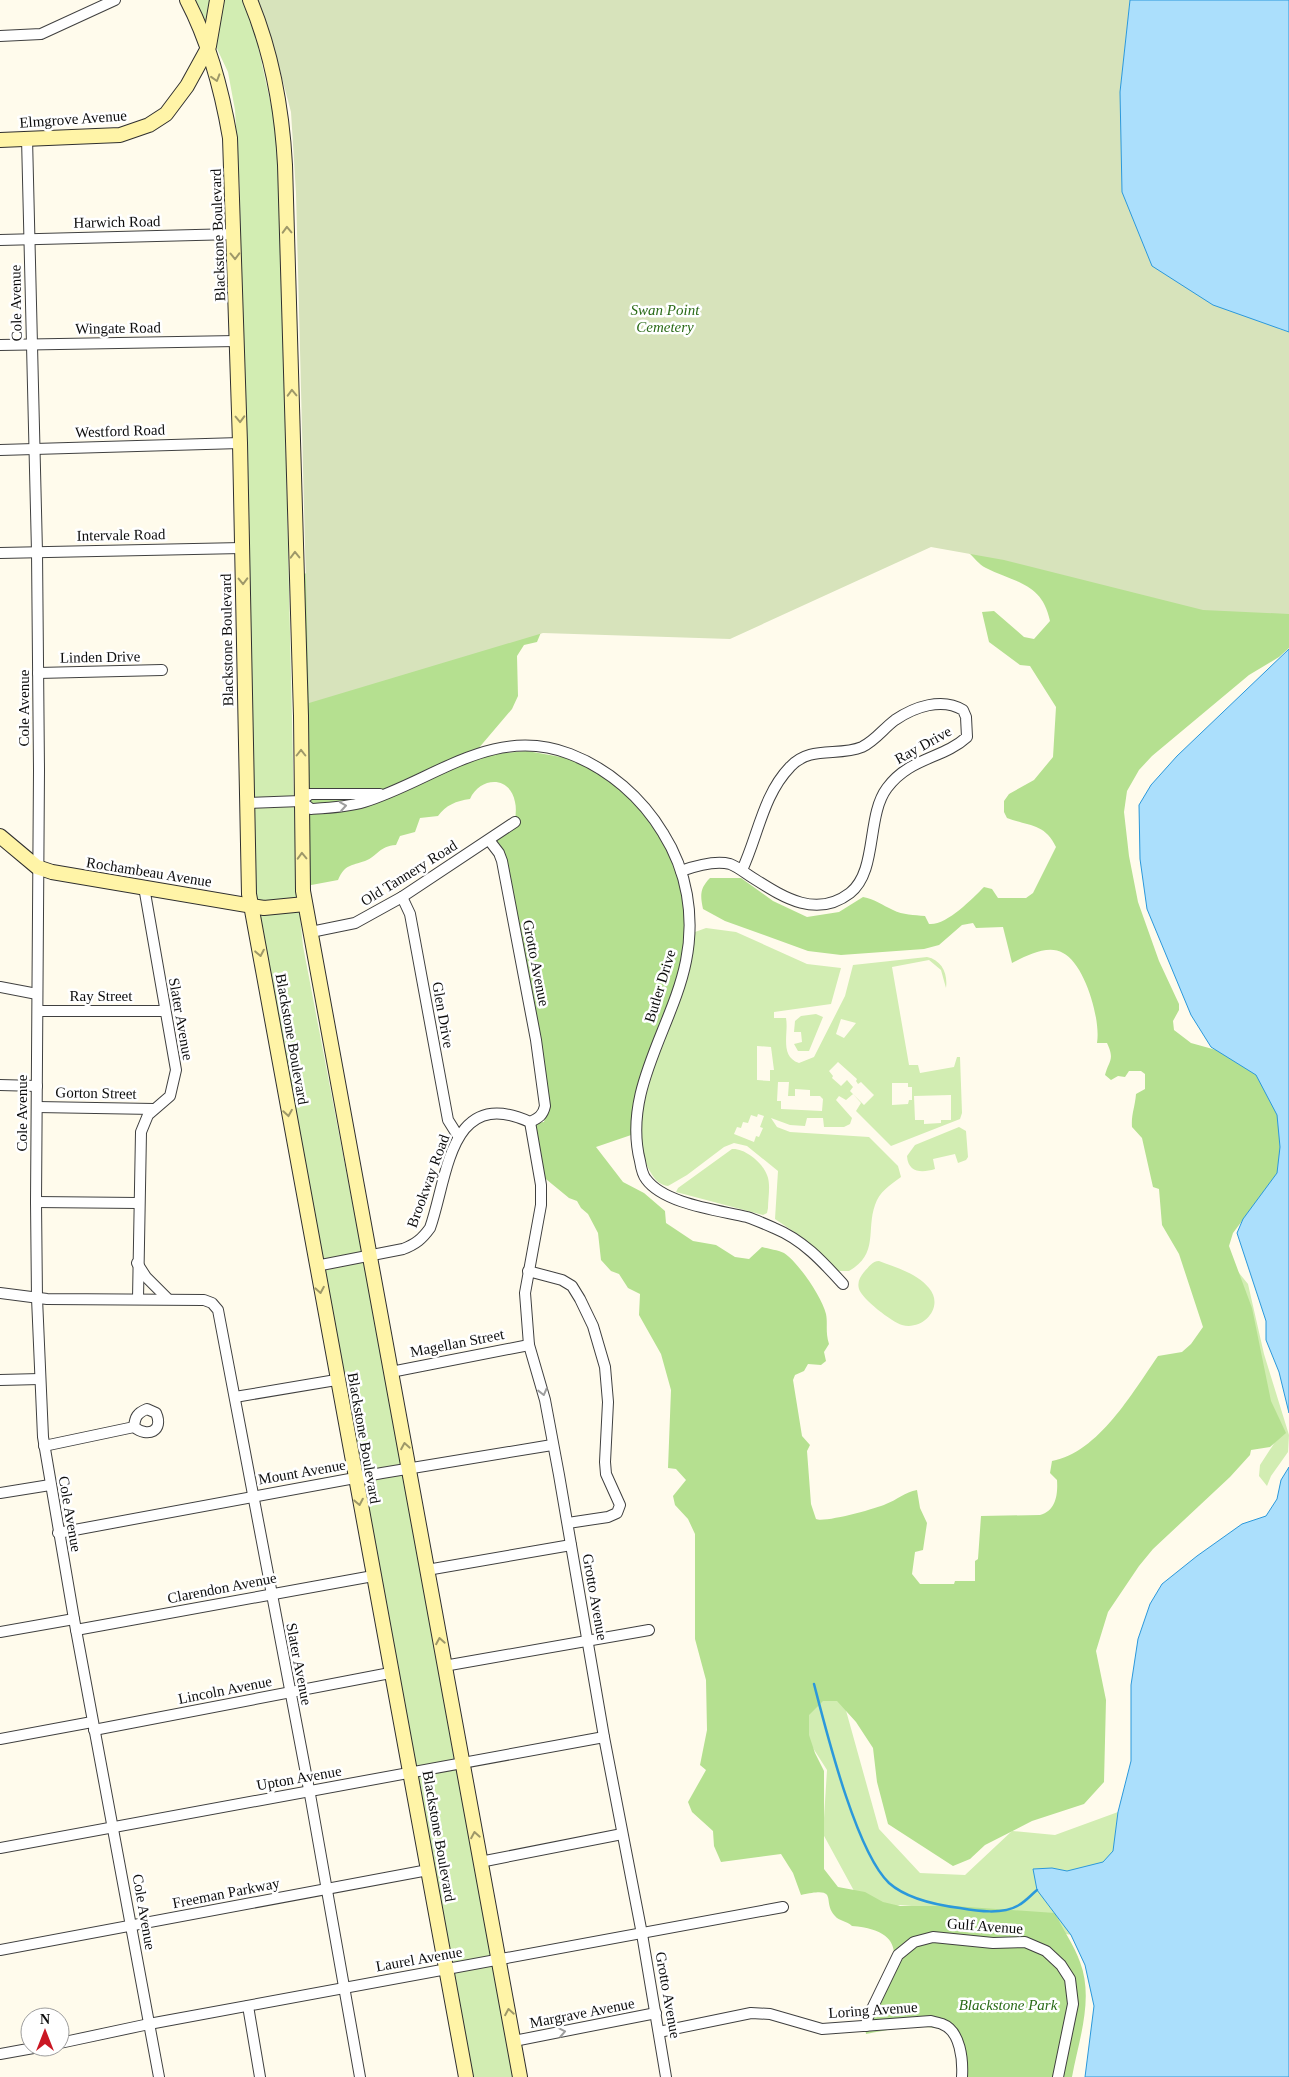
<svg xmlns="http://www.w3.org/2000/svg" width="1289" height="2077" font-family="'Times New Roman',serif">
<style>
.green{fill:#d2edb2;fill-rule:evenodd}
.forest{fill:#b5e090}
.cemetery{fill:#d7e3bb}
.water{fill:#abdffc;stroke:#2b98db}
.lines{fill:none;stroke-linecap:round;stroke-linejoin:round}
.stream{stroke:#2b98db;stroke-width:2.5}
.street-casing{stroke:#404040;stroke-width:12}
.secondary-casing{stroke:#2f2f2f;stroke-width:16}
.street{stroke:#fff;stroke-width:10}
.secondary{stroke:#fff4a7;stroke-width:14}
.oneway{stroke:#9e9869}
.oneway2{stroke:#9e9e9e}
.labels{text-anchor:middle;stroke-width:5;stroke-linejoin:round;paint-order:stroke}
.street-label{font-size:15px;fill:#0d0d0d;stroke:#fff}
.park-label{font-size:15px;font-style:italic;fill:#2a6b17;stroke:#fff}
</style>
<rect width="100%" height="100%" fill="#fffbec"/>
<g class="green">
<path d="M 194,0 L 244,0 L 252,19 L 275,123 L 280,202 L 294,805 L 297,888 L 303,946 L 392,1410 L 453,1753 L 477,1862 L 494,1977 L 513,2077 L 472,2077 L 256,892 L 241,339 L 240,193 L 235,110 L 228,72 Z"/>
<path d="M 706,928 L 736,932 L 807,964 L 841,968 L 831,1004 L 774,1012 L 774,1018 L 786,1018 C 789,1033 779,1056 799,1063 L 814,1057 L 845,996 L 853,965 L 927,957 C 942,960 948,974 946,988 L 941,970 L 929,960 L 892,967 L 909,1065 L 918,1065 L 920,1073 L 954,1067 L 957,1057 L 960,1057 L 962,1113 L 960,1119 L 891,1146 L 856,1111 L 861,1103 L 853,1094 L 846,1100 L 839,1096 L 836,1100 L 852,1118 L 850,1124 L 844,1127 L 824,1127 L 823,1118 L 807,1118 L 805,1126 L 790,1125 L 771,1118 L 777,1127 L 790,1132 L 869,1137 L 898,1166 L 901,1177 C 890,1185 879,1192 875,1205 C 866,1230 879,1254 849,1271 L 838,1271 L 803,1238 L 775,1219 L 778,1171 L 747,1146 L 734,1143 L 724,1147 L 687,1175 L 668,1186 C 660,1185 655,1180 651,1173 C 619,1123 673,1027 688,977 C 692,962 691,946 695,932 ZM 841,1019 L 856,1023 L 844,1038 L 836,1034 ZM 757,1046 L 771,1047 L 774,1070 L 770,1070 L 770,1081 L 757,1080 ZM 838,1062 L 857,1079 L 856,1081 L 858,1084 L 861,1082 L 874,1095 L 864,1105 L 850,1091 L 853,1087 L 847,1080 L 841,1086 L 832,1078 L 833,1076 L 829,1071 ZM 778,1082 L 789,1082 L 788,1096 L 795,1096 L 795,1089 L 810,1090 L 810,1096 L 820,1096 L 823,1099 L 822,1111 L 781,1109 L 781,1101 L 777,1101 ZM 892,1083 L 908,1083 L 908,1087 L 912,1087 L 912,1100 L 909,1100 L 908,1104 L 892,1105 ZM 951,1095 L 951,1120 L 941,1120 L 941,1123 L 924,1124 L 924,1120 L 915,1120 L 914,1096 ZM 758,1114 L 764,1116 L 760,1127 L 763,1128 L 759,1137 L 756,1136 L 754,1142 L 734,1134 L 737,1127 L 741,1128 L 743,1122 L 748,1123 L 751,1115 L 757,1117 Z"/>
<path d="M 816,1014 L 823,1017 L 809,1051 L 798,1051 L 794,1044 L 802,1042 L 801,1032 L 794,1032 L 795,1021 L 801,1016 Z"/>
<path d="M 959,1127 L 966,1131 L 968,1157 L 966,1160 L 958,1163 L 955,1154 L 933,1159 L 935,1169 C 922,1173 908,1173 907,1156 L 915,1145 Z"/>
<path d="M 732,1149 C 745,1148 763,1163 767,1175 C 771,1184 768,1198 768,1208 L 767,1213 L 763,1215 L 676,1192 L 678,1188 Z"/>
<path d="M 1224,1236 L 1235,1268 L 1248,1284 L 1264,1354 L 1289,1435 L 1288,1452 L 1271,1476 L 1267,1486 L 1259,1476 L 1260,1465 L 1275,1442 L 1225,1262 Z"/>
<path d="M 879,1261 C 895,1267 918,1274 929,1288 C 945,1307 923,1331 902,1325 C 892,1322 862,1299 859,1289 C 857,1282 860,1277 864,1272 C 869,1267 872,1261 879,1261 Z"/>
<path d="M 835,1671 L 879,1829 L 920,1873 L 965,1875 L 1012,1831 L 1055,1835 L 1118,1812 L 1113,1851 L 1085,1965 L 1071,1935 L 935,1908 L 900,1905 L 884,1910 L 859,1900 L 823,1834 L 827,1770 L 792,1715 Z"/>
</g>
<path class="forest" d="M 690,467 C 720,479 727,493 761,482 L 819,513 L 857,515 L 871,510 L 888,512 L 915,530 L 948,529 L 990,548 L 1017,555 L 1053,569 L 1093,576 L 1115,584 L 1150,592 L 1227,602 L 1241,597 L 1257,583 L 1289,500 L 1289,648 L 1279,657 L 1249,675 L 1152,756 L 1139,770 L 1127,791 L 1124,812 L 1129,856 L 1138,902 L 1159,961 L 1179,1004 L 1179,1010 L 1173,1021 L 1174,1030 L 1191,1043 L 1227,1053 L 1253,1070 L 1265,1082 L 1281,1105 L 1289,1132 L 1289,1178 L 1248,1213 L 1233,1233 L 1229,1246 L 1252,1308 L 1271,1401 L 1286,1433 L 1270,1447 L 1251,1450 L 1250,1455 L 1230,1477 L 1153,1549 L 1139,1566 L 1108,1612 L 1096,1651 L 1106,1700 L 1104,1782 L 1084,1804 L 1032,1821 L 985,1845 L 970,1859 L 953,1866 L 888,1824 L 877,1782 L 873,1748 L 856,1722 L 837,1701 L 823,1701 L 809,1715 L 809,1735 L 815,1753 L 824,1771 L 824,1869 L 838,1887 L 865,1892 L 883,1902 L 900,1906 L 953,1906 L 1055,1913 C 1063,1930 1074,1945 1080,1962 C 1094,1999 1079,2039 1072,2077 L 968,2077 C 967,2043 960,2028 924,2027 C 904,2027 886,2030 866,2034 L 865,2027 C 884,1985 926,1932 852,1926 C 847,1921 839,1921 835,1916 C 821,1901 841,1886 801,1895 L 793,1873 L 781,1854 L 721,1862 L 714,1846 L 713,1831 L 692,1812 L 688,1802 L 706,1770 L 700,1765 L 707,1730 L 706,1680 L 695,1639 L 695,1534 L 688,1519 L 675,1505 L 673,1496 L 686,1480 L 676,1469 L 668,1468 L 671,1390 L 661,1354 L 639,1315 L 640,1294 L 628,1288 L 619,1274 L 611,1271 L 601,1260 L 598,1233 L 588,1214 L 581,1208 L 577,1201 L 569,1198 L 541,1175 L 532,1123 L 544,1122 L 547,1109 L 509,874 L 502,857 L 492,842 L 514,827 C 515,819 517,810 515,802 C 510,775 480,777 470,799 C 456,801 446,805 438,816 L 420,818 L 415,832 L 400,836 L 396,845 C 379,846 378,856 365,861 C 351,866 345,864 338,880 L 306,886 L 305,884 L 302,815 L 306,814 L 306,795 L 301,793 L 297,574 L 361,570 L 419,571 L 434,576 L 499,570 L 513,571 C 534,559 539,542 566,545 L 580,562 L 578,571 L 549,613 L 537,642 L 524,645 L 517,656 L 518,696 L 512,709 L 472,756 L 527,751 L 578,760 L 620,785 L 638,799 L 658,822 L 680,863 L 691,906 L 688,952 L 682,979 L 651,1067 L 637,1133 L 596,1147 L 623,1182 L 644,1193 L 665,1211 L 666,1223 L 693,1241 L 716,1245 L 735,1257 L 749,1259 L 762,1247 C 769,1249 778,1250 784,1253 C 798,1262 822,1297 826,1314 C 828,1324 825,1331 829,1344 L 824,1352 L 826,1361 L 821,1365 L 808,1364 L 804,1371 L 795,1375 L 793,1380 L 802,1436 L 810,1445 L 807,1451 L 811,1504 L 816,1519 C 824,1523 875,1509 886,1504 C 897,1500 905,1492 917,1490 L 920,1508 L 927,1523 L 923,1550 L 915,1552 L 912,1574 L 920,1584 L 954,1584 L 955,1581 L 975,1581 L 975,1561 L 978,1559 L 981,1516 L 1040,1515 C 1056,1511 1058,1494 1057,1480 L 1050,1473 L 1052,1461 C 1099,1452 1132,1393 1158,1356 L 1182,1352 L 1191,1344 L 1203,1327 L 1179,1254 L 1162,1225 L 1159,1189 L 1153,1187 L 1142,1138 L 1132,1127 C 1131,1115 1135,1107 1136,1094 L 1145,1089 L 1145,1074 L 1141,1071 L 1129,1071 L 1125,1077 L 1118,1076 L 1111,1080 L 1105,1075 C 1109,1060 1115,1060 1107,1043 L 1097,1043 C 1101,1020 1085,964 1063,953 C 1048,944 1026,956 1012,963 L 1003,927 L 976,928 L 973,923 L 962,925 L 939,945 L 924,949 L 841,955 L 808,951 L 725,921 L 703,909 C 700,895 700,888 710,878 L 741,878 L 773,901 L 807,917 L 839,912 L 863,897 C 875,899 882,905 893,910 C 903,915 914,915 925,916 L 929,924 C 946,926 972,899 984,887 L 992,889 L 998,898 L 1026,898 L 1033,893 L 1056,847 C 1045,823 1028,826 1007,818 L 1004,812 L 1004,801 L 1009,794 L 1034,780 L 1053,757 L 1056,707 L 1030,666 L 1020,665 L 989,642 L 982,612 L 994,611 L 1024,637 L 1034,639 L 1050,621 C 1042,582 1015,583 986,568 C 978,564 975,558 969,553 C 962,546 930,540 920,542 C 905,544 898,559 885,564 C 878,557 879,549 873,542 C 853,540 848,556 830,556 L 824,549 L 818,534 L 795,532 L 780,520 L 772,518 L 767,525 L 775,536 L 663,511 L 661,483 L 673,474 Z"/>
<path class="cemetery" d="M 253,0 L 1130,0 L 1120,92 L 1122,192 L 1279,329 L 1289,332 L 1289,614 L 1203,610 L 1004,560 L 931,547 L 730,639 L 543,633 L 309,703 L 296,193 L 291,112 L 278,63 Z"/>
<g class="water">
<path d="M 1130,0 L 1289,0 L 1289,332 L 1213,305 L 1152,266 L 1122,192 L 1120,92 Z"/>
<path d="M 1289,649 L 1289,1413 L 1279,1372 L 1266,1340 L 1266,1321 L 1237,1233 L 1243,1219 L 1277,1173 L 1280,1147 L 1277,1115 L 1256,1075 L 1211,1047 L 1191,1015 L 1147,909 L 1140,859 L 1139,805 L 1151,785 L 1177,756 Z"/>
<path d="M 1289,1467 L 1289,2077 L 1085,2077 L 1094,2006 L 1085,1965 L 1071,1935 L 1037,1890 L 1033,1869 L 1052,1868 L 1067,1871 L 1103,1862 L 1113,1851 L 1118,1812 L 1131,1761 L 1131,1685 L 1138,1639 L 1150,1604 L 1162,1584 L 1197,1556 L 1242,1524 L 1266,1516 L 1277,1499 L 1281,1480 Z"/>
</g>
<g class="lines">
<path class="stream" d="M 814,1684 C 826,1730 856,1852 889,1883 C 907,1899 936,1905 960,1908 C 977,1911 1003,1915 1019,1905 C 1026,1901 1031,1895 1037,1890"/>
<defs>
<g id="street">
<path d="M 0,36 L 41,34 L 115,0"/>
<path d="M 27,138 L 37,552 L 39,770 L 36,1202 L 37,1298 L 43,1437 L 74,1619 L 159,2077"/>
<path d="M 0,240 L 235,234"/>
<path d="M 0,345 L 237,341"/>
<path d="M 0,450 L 240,443"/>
<path d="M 0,553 L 242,548"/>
<path d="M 38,673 L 162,670"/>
<path d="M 301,801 L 311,809 C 328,808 348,807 364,802 C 433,781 493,724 570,754 C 609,769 642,798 663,833 C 687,871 695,916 686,961 C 673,1027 622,1090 640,1161 C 641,1167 642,1174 646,1179 C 664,1204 718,1210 747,1217 C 756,1220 765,1224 774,1228 C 803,1240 822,1261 843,1284"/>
<path d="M 247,803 L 301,801 L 310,794 L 380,794"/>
<path d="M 681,871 C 695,866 715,860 730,864 C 738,867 745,873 753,878 C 783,897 816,919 850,893 C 878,871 866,816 887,788 C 910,757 943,759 967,737 L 966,717 L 963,710 C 942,697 914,707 895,720 C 884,728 875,741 862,747 C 838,757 810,745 790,767 C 763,795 758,836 742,870"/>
<path d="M 402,897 L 410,914 L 448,1120 L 458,1136"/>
<path d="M 311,932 L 355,923 L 402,897 L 515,822"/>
<path d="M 0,987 L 37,994"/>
<path d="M 38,1011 L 165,1011"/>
<path d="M 0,1085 L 37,1086"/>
<path d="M 37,1107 L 154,1109"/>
<path d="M 530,1122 L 541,1185 L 541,1205 L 525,1293 L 529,1345 L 545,1400 L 559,1475 L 604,1737 L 642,1934 L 666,2077"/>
<path d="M 36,1202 L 138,1203"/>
<path d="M 137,1263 L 146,1277 L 167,1298"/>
<path d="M 316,1266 L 403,1249 C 416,1244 422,1239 430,1228 C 448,1177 449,1085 530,1122 C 539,1118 543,1115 545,1106 L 536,1040 L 502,861 L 499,853 L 489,840"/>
<path d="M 528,1271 L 562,1280 L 572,1286 L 580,1299 L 593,1326 L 605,1367 L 608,1402 L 605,1462 L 606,1474 L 620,1505 L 617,1513 L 608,1517 L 568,1523"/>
<path d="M 0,1293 L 47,1299 L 204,1300 L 212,1303 L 218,1310 L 311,1800 L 360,2077"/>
<path d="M 138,1299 L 141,1132 L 148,1115 L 170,1096 L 176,1070 L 144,887"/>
<path d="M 391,1372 L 529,1345"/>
<path d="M 0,1380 L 40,1379"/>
<path d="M 235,1397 L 336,1380"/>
<path d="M 44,1446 L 134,1427 C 148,1438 164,1431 156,1413 L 147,1409 C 137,1413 135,1417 134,1427"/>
<path d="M 0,1493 L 50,1485"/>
<path d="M 58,1533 L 382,1473 L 552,1445"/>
<path d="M 427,1570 L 571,1545"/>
<path d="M 76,1630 L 373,1576"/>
<path d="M 0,1632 L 74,1619"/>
<path d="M 444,1666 L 649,1630"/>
<path d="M 94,1730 L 390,1673"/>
<path d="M 0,1739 L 92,1722"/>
<path d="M 0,1848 L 604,1737"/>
<path d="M 480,1862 L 622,1834"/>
<path d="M 0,1950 L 428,1870"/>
<path d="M 248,2006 L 260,2077"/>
<path d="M 866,2026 L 868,2017 L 898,1955 L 914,1942 L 933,1937 L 993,1943 L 1025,1942 L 1046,1951 L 1061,1965 L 1070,1979 L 1073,2004 L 1058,2077"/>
<path d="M 659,2032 L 751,2013 L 770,2014 L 822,2029 L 931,2021 C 935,2022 939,2023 942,2024 C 961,2031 963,2061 962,2077"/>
<path d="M 514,2041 L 656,2013"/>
<path d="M 60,2043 L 149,2024 L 783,1907"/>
<path d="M 0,2054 L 39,2047"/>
</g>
<g id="secondary">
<path d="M 187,0 C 209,42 222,91 230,138 L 240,443 L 249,894 L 466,2077"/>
<path d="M 250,0 C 272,53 282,108 285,165 L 301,716 L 303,891 L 520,2077"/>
<path d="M 0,140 L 120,135 L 149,125 L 166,114 L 187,86 L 209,46 L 217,0"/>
<path d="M 0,836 L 37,867 L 52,872 L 264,908 L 305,904"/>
</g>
</defs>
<use href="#street" class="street-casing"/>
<use href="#secondary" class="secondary-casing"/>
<use href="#street" class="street"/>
<use href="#secondary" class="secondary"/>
</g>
<defs><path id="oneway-chevron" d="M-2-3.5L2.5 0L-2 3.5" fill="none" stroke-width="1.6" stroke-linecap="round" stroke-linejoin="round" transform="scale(1.25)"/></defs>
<g class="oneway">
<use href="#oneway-chevron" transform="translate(216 78) rotate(73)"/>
<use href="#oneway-chevron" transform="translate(287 230) rotate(-92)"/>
<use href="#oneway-chevron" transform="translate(235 256) rotate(89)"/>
<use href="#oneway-chevron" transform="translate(292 393) rotate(-92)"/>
<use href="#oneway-chevron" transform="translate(240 419) rotate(88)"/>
<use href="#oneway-chevron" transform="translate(295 555) rotate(-91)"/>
<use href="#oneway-chevron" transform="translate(243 581) rotate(89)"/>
<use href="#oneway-chevron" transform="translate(301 753) rotate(-90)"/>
<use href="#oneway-chevron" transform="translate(302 856) rotate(-92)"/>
<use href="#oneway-chevron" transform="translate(260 953) rotate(79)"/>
<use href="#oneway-chevron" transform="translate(288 1113) rotate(81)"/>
<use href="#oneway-chevron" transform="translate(320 1290) rotate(80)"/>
<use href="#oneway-chevron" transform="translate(405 1446) rotate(-100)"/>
<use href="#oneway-chevron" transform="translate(359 1502) rotate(79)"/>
<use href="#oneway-chevron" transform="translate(440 1641) rotate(-100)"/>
<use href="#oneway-chevron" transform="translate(475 1835) rotate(-100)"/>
<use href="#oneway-chevron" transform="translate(509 2012) rotate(-100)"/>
</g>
<g class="oneway2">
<use href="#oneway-chevron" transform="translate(343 806) rotate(-9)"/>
<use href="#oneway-chevron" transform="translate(543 1392) rotate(76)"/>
<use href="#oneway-chevron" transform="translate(562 2032) rotate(-11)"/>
</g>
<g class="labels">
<g class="street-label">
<text transform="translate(73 119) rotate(-4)" y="5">Elmgrove Avenue</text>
<text transform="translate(117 222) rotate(-1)" y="5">Harwich Road</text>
<text transform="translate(218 235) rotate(-92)" y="5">Blackstone Boulevard</text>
<text transform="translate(16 303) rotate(-91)" y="5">Cole Avenue</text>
<text transform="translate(118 328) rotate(-1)" y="5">Wingate Road</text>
<text transform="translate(120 431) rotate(-2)" y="5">Westford Road</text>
<text transform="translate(121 535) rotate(-1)" y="5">Intervale Road</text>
<text transform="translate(227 640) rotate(-91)" y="5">Blackstone Boulevard</text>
<text transform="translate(100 657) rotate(-1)" y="5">Linden Drive</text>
<text transform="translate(24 708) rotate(-90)" y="5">Cole Avenue</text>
<text transform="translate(923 745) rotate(-29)" y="5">Ray Drive</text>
<text transform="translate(149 872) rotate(9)" y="5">Rochambeau Avenue</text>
<text transform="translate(409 873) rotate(-32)" y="5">Old Tannery Road</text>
<text transform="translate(536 963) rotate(79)" y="5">Grotto Avenue</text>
<text transform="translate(660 986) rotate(-73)" y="5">Butler Drive</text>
<text x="101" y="1001">Ray Street</text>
<text transform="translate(443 1015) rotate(80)" y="5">Glen Drive</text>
<text transform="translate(181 1019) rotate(80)" y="5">Slater Avenue</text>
<text transform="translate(292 1039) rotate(80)" y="5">Blackstone Boulevard</text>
<text transform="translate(96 1093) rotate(1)" y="5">Gorton Street</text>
<text transform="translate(22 1113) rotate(-90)" y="5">Cole Avenue</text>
<text transform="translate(428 1181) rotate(-70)" y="5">Brookway Road</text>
<text transform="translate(457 1343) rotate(-11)" y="5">Magellan Street</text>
<text transform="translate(364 1438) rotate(80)" y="5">Blackstone Boulevard</text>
<text transform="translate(302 1472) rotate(-10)" y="5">Mount Avenue</text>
<text transform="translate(70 1514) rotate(80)" y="5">Cole Avenue</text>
<text transform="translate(222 1588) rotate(-11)" y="5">Clarendon Avenue</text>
<text transform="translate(595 1597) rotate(80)" y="5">Grotto Avenue</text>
<text transform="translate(299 1664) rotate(79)" y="5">Slater Avenue</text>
<text transform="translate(225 1690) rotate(-11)" y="5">Lincoln Avenue</text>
<text transform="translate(299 1778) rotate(-10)" y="5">Upton Avenue</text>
<text transform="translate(439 1836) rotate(80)" y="5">Blackstone Boulevard</text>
<text transform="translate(226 1893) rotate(-11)" y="5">Freeman Parkway</text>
<text transform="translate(144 1912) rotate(80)" y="5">Cole Avenue</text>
<text transform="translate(985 1926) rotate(4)" y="5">Gulf Avenue</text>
<text transform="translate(419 1959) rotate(-10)" y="5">Laurel Avenue</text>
<text transform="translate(668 1995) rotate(80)" y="5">Grotto Avenue</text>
<text transform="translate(873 2010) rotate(-4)" y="5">Loring Avenue</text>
<text transform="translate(582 2013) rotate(-11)" y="5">Margrave Avenue</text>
</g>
<g class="park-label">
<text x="665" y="315">Swan Point<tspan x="665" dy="17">Cemetery</tspan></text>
<text x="1008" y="2010">Blackstone Park</text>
</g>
</g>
<g transform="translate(45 2032)"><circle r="24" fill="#ffffff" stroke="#9e9e9e"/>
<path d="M0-4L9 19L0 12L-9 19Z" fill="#ca1723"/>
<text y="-8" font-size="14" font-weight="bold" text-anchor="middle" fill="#0d0d0d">N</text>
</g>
</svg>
